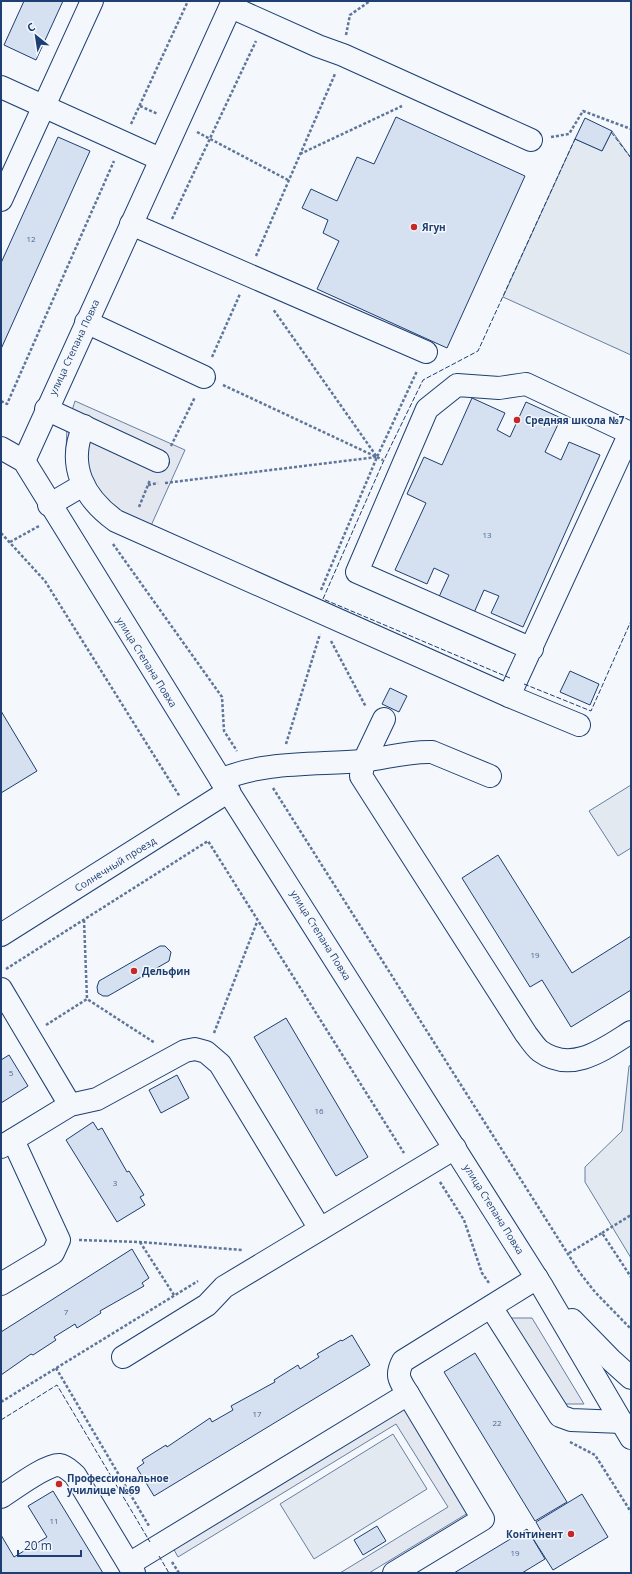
<svg xmlns="http://www.w3.org/2000/svg" width="632" height="1574" font-family="'Open Sans',sans-serif">
<style>
.green{fill:#e3e9f0;stroke:#687fa3}
.parking{fill:#e3e8f0;stroke:#687fa3}
.building{fill:#d5e0f0;stroke:#1d3f73}
.lines{fill:none;stroke-linecap:round;stroke-linejoin:round}
.minor-casing{stroke:#1d3f73;stroke-width:24}
.path{stroke:#5e769c;stroke-width:2.5;stroke-dasharray:3 2;stroke-linecap:butt}
.minor{stroke:#f4f7fb;stroke-width:22}
.fence{stroke:#1d3f73;stroke-width:1;stroke-dasharray:5 2;stroke-linecap:butt}
.poi-dot{fill:#c62828;stroke:#f4f7fb;stroke-width:1.5}
.labels{text-anchor:middle;stroke-width:3;stroke-linejoin:round;paint-order:stroke}
.number-label{font-size:8px;fill:#4b6792}
.poi-label{font-size:10px;font-weight:bold;fill:#1d3f73;stroke:#f4f7fb;text-anchor:start}
.street-label{font-size:10px;fill:#1d3f73;stroke:#f4f7fb}
</style>
<rect width="100%" height="100%" fill="#f4f7fb"/>
<g class="green">
<path d="M 612,131 L 631,158 L 631,355 L 503,297 L 575,139 L 602,151 Z"/>
<path d="M 631,785 L 631,848 L 618,856 L 589,811 Z"/>
<path d="M 631,1065 L 631,1258 L 585,1182 L 585,1167 L 622,1131 L 629,1066 Z"/>
<path d="M 393,1434 L 427,1489 L 314,1559 L 280,1504 Z"/>
</g>
<g class="parking">
<path d="M 75,401 L 185,450 L 145,539 L 112,525 L 66,452 L 67,426 Z"/>
<path d="M 511,1318 L 532,1318 L 584,1404 L 563,1404 Z"/>
<path d="M 403,1405 L 468,1513 L 369,1573 L 340,1573 L 448,1507 L 396,1424 L 178,1557 L 172,1546 Z"/>
</g>
<g class="building">
<path d="M 24,1 L 63,1 L 36,60 L 4,45 Z"/>
<path d="M 396,117 L 525,176 L 447,348 L 317,289 L 339,241 L 323,233 L 328,220 L 302,208 L 311,189 L 337,201 L 357,157 L 374,164 Z"/>
<path d="M 585,118 L 612,131 L 602,151 L 575,139 Z"/>
<path d="M 58,137 L 90,151 L 1,349 L 1,263 Z"/>
<path d="M 472,398 L 505,413 L 497,430 L 510,437 L 526,402 L 561,418 L 545,452 L 561,460 L 569,442 L 600,455 L 523,627 L 491,613 L 499,596 L 484,590 L 473,615 L 438,599 L 449,575 L 434,568 L 427,584 L 395,570 L 426,503 L 407,494 L 424,457 L 442,465 Z"/>
<path d="M 570,671 L 599,684 L 590,705 L 560,692 Z"/>
<path d="M 390,688 L 407,696 L 399,712 L 382,704 Z"/>
<path d="M 1,711 L 37,771 L 1,793 Z"/>
<path d="M 498,855 L 572,973 L 631,936 L 631,990 L 571,1027 L 542,980 L 530,987 L 462,878 Z"/>
<path d="M 160,946 L 165,946 L 171,952 L 169,961 L 108,996 L 103,996 L 98,993 L 97,987 L 99,981 Z"/>
<path d="M 286,1018 L 368,1157 L 336,1176 L 254,1037 Z"/>
<path d="M 9,1055 L 28,1086 L 1,1103 L 1,1060 Z"/>
<path d="M 177,1075 L 189,1098 L 161,1113 L 149,1090 Z"/>
<path d="M 93,1122 L 98,1130 L 102,1128 L 127,1172 L 129,1171 L 144,1195 L 140,1197 L 145,1205 L 117,1222 L 66,1140 Z"/>
<path d="M 132,1249 L 149,1278 L 142,1283 L 144,1286 L 100,1311 L 101,1313 L 77,1328 L 75,1324 L 54,1337 L 56,1340 L 33,1355 L 31,1354 L 1,1375 L 1,1332 Z"/>
<path d="M 352,1335 L 370,1365 L 154,1496 L 137,1468 L 144,1463 L 142,1460 L 166,1445 L 167,1447 L 210,1418 L 212,1422 L 233,1410 L 231,1406 L 275,1382 L 274,1380 L 298,1365 L 300,1369 L 319,1357 L 317,1354 L 341,1340 L 342,1341 Z"/>
<path d="M 475,1353 L 567,1502 L 535,1521 L 444,1372 Z"/>
<path d="M 53,1491 L 103,1573 L 1,1573 L 1,1535 L 14,1557 L 47,1537 L 28,1506 Z"/>
<path d="M 582,1494 L 608,1537 L 553,1570 L 532,1537 L 541,1531 L 536,1522 Z"/>
<path d="M 377,1526 L 386,1541 L 363,1555 L 354,1540 Z"/>
<path d="M 527,1529 L 545,1559 L 522,1573 L 454,1573 Z"/>
</g>
<g class="lines">
<defs>
<g id="minor">
<path d="M 231,7 L 318,46 L 343,55 L 531,140"/>
<path d="M 1,87 L 160,159"/>
<path d="M 1,200 L 92,1"/>
<path d="M 131,224 L 426,352"/>
<path d="M 86,322 L 204,377"/>
<path d="M 46,409 L 158,461"/>
<path d="M 84,426 C 66,465 84,498 116,521 L 509,696 L 579,725"/>
<path d="M 1,448 L 24,461 L 221,780 L 543,1288 L 631,1438"/>
<path d="M 24,461 L 233,1"/>
<path d="M 49,505 L 83,485"/>
<path d="M 509,696 L 630,433 L 526,384 L 499,388 L 457,385 L 427,409 L 357,572 L 532,649"/>
<path d="M 384,719 L 364,761 L 361,776 L 526,1034 C 530,1039 535,1047 540,1051 C 572,1074 604,1049 631,1032"/>
<path d="M 221,780 C 261,761 319,765 362,761 C 386,758 409,751 432,752 L 490,776"/>
<path d="M 1,935 L 229,791"/>
<path d="M 1,989 L 70,1105"/>
<path d="M 1,1147 L 70,1105 L 97,1099 L 185,1051 L 195,1049 L 206,1052 L 220,1064 L 320,1229"/>
<path d="M 1,1284 L 53,1253 L 59,1240 L 13,1140"/>
<path d="M 491,1307 L 560,1416 L 571,1420 L 622,1422"/>
<path d="M 572,1320 L 611,1360 L 631,1378"/>
<path d="M 123,1357 L 207,1305 L 224,1287 L 455,1148"/>
<path d="M 1,1497 C 14,1489 45,1465 59,1465 C 66,1466 70,1471 75,1475 L 134,1573"/>
<path d="M 129,1564 L 408,1394"/>
<path d="M 394,1573 L 483,1519 L 408,1394 C 400,1381 395,1376 403,1361 L 537,1278"/>
</g>
</defs>
<use href="#minor" class="minor-casing"/>
<g class="path">
<path d="M 346,35 L 350,15 L 370,1"/>
<path d="M 140,106 L 158,114"/>
<path d="M 131,124 L 188,1"/>
<path d="M 197,132 L 288,180"/>
<path d="M 551,137 L 569,134 L 583,111 L 631,129"/>
<path d="M 300,154 L 402,106"/>
<path d="M 172,219 L 256,41"/>
<path d="M 256,256 L 335,74"/>
<path d="M 212,357 L 240,294"/>
<path d="M 223,385 L 383,460"/>
<path d="M 1,401 L 7,404 L 114,161"/>
<path d="M 171,446 L 195,397"/>
<path d="M 165,483 L 377,457 L 273,309"/>
<path d="M 148,485 L 158,483"/>
<path d="M 139,507 L 150,480"/>
<path d="M 1,533 L 45,581 L 180,797"/>
<path d="M 10,542 L 39,526"/>
<path d="M 113,544 L 222,697 L 224,731 L 237,751"/>
<path d="M 321,590 L 377,457 L 417,371"/>
<path d="M 331,641 L 366,707"/>
<path d="M 286,744 L 320,634"/>
<path d="M 273,788 L 580,1273 L 595,1292 L 631,1329"/>
<path d="M 84,920 L 87,999"/>
<path d="M 6,969 L 208,841 L 404,1153"/>
<path d="M 46,1025 L 87,999 L 155,1043"/>
<path d="M 214,1033 L 257,922"/>
<path d="M 440,1182 L 464,1220 L 482,1273 L 489,1283"/>
<path d="M 602,1233 L 631,1215"/>
<path d="M 79,1240 L 140,1242 L 242,1250"/>
<path d="M 140,1242 L 174,1295"/>
<path d="M 569,1253 L 602,1233 L 631,1277"/>
<path d="M 56,1368 L 149,1526"/>
<path d="M 1,1402 L 198,1281"/>
<path d="M 570,1442 L 595,1455 L 631,1512"/>
<path d="M 172,1562 L 179,1573"/>
</g>
<use href="#minor" class="minor"/>
<g class="fence">
<path d="M 611,132 L 631,158"/>
<path d="M 510,678 L 323,599 L 384,460 L 423,380 L 478,351 L 563,165 L 575,139 L 578,140"/>
<path d="M 524,684 L 591,711 L 631,621"/>
<path d="M 1,1420 L 57,1385 L 150,1542"/>
<path d="M 159,1556 L 169,1573"/>
</g>
</g>
<g class="poi-dot">
<circle cx="414" cy="227" r="4"/>
<circle cx="517" cy="420" r="4"/>
<circle cx="134" cy="971" r="4"/>
<circle cx="59" cy="1484" r="4"/>
<circle cx="571" cy="1534" r="4"/>
</g>
<g class="labels">
<g class="number-label">
<text x="31" y="242">12</text>
<text x="487" y="538">13</text>
<text x="535" y="958">19</text>
<text x="11" y="1076">5</text>
<text x="319" y="1114">16</text>
<text x="115" y="1186">3</text>
<text x="66" y="1315">7</text>
<text x="257" y="1417">17</text>
<text x="497" y="1426">22</text>
<text x="54" y="1524">11</text>
<text x="515" y="1556">19</text>
</g>
<g class="poi-label">
<text x="422" y="231">Ягун</text>
<text x="525" y="424">Средняя школа №7</text>
<text x="142" y="975">Дельфин</text>
<text x="67" y="1482">Профессиональное<tspan x="67" dy="12">училище №69</tspan></text>
<text x="563" y="1538" text-anchor="end">Континент</text>
</g>
<g class="street-label">
<text transform="translate(74 347) rotate(-65)" y="4">улица Степана Повха</text>
<text transform="translate(147 662) rotate(58)" y="4">улица Степана Повха</text>
<text transform="translate(115 864) rotate(-32)" y="4">Солнечный проезд</text>
<text transform="translate(321 935) rotate(58)" y="4">улица Степана Повха</text>
<text transform="translate(494 1209) rotate(58)" y="4">улица Степана Повха</text>
</g>
</g>
<rect width="632" height="1574" fill="none" stroke="#1d3f73" stroke-width="4"/>
<g transform="translate(36 36) rotate(330)" stroke="#f4f7fb" stroke-width="3" paint-order="stroke">
<path d="M0-3L7 15L0 10L-7 15Z" fill="#1d3f73"/>
<text y="-6" font-size="11" font-weight="bold" text-anchor="middle" fill="#1d3f73">С</text>
</g>
<path d="M18 1550v6h63v-6" fill="none" stroke="#1d3f73" stroke-width="2"/>
<text x="24" y="1550" font-size="12" fill="#1d3f73" stroke="#f4f7fb" stroke-width="3" paint-order="stroke">20 m</text>
</svg>
